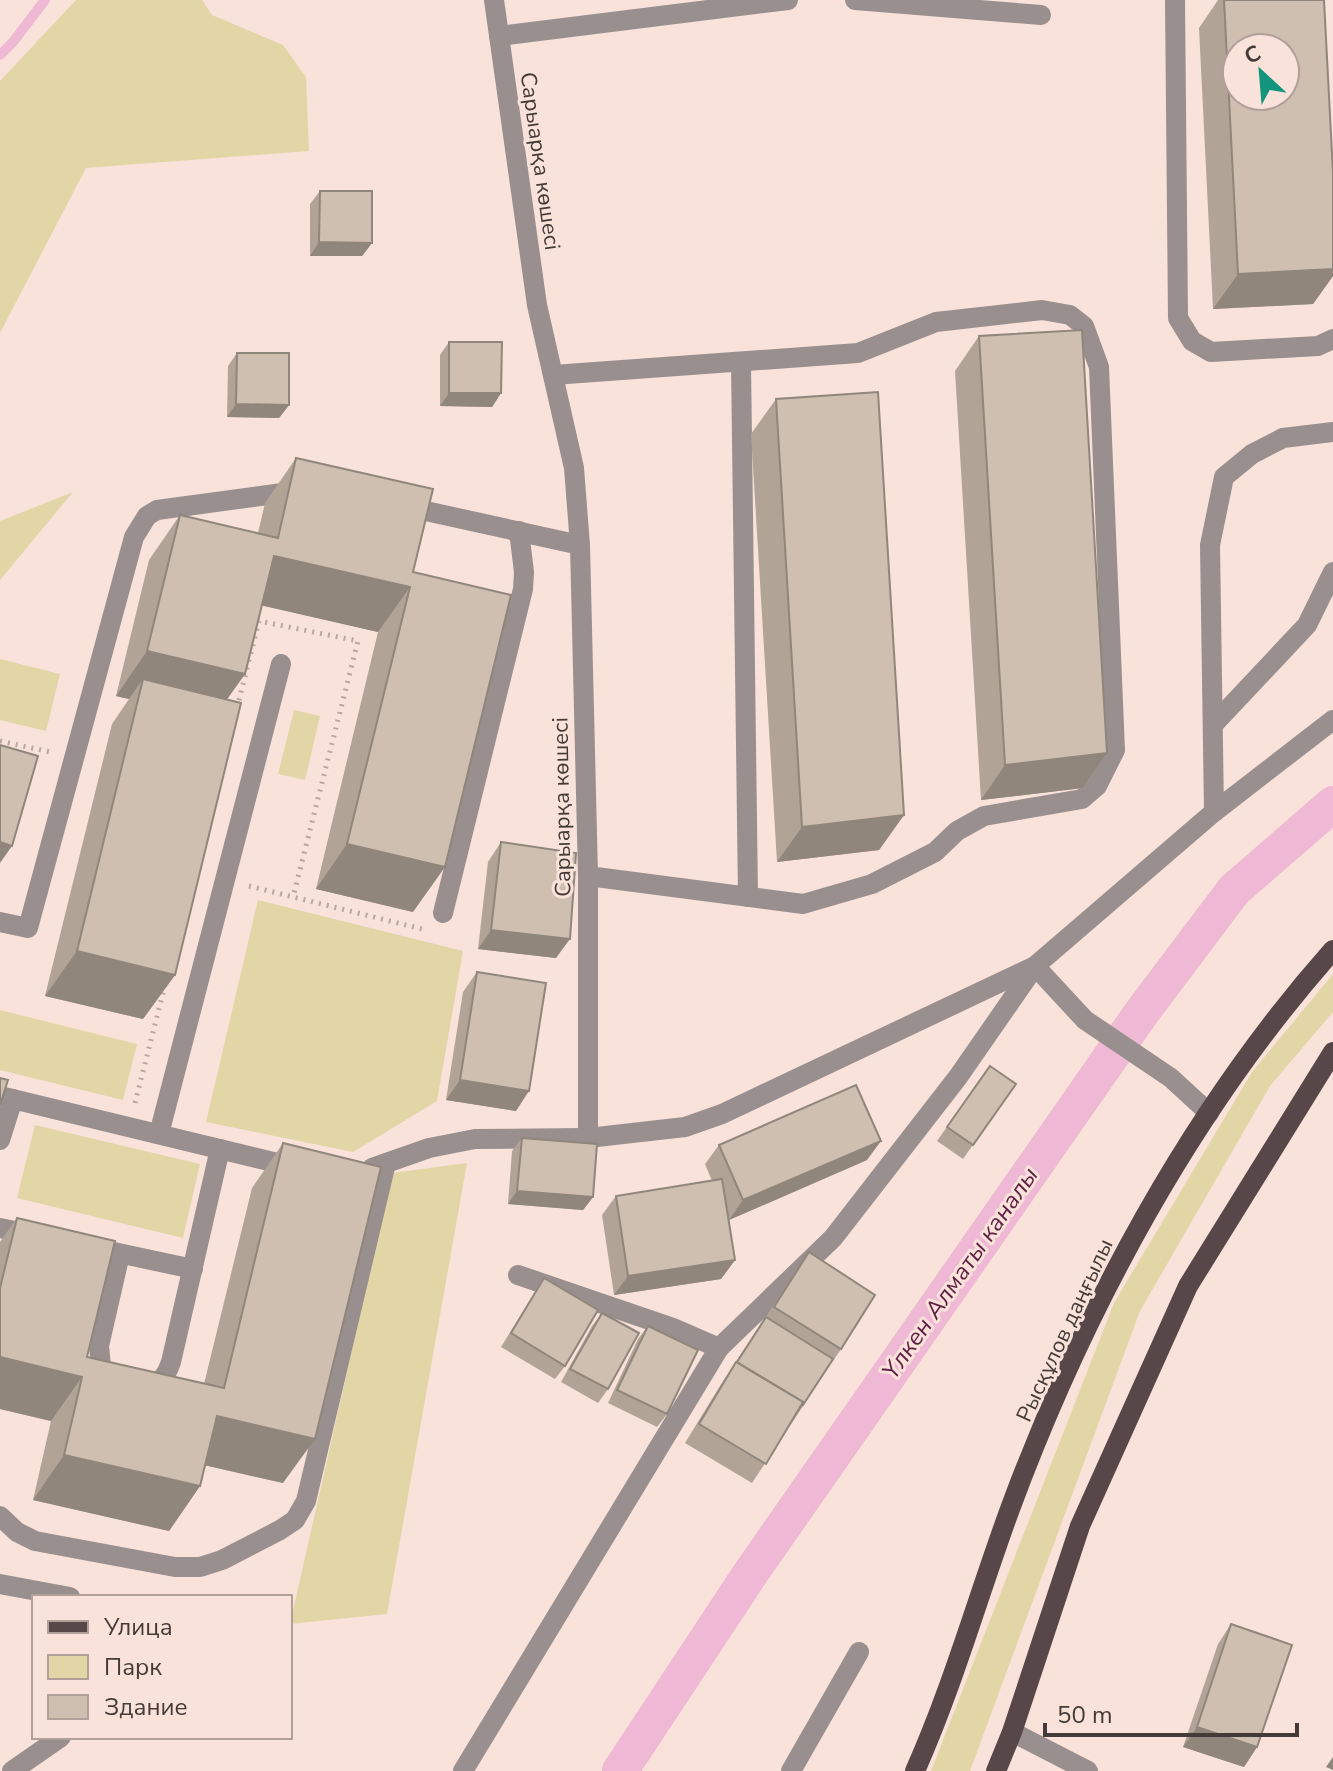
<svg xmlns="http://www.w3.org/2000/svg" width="1333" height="1771" font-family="'Nunito Sans',sans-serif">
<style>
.green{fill:#e2d6a7}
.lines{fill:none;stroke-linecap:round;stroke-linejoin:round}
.stream{stroke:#efb8d4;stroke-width:10}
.canal{stroke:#efb8d4;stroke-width:36}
.path{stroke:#b8a69f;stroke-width:5;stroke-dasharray:2 6;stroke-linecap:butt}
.minor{stroke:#998f8f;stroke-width:20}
.major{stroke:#584748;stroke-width:20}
.wall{fill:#b1a497}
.shaded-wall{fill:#90867b}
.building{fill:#cebfb0;stroke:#90867b;stroke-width:2;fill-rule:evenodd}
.labels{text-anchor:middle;stroke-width:6;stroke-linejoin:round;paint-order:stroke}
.street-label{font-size:22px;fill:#443b38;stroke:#f9e2da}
.water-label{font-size:24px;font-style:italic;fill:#5f1f45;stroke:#f9e2da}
</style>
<rect width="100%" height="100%" fill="#f9e2da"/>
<g class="green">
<path d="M 76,0 L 202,0 L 212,15 L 283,45 L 306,77 L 309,151 L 86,168 L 0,333 L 0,81 Z"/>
<path d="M 73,492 L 0,580 L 0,521 Z"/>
<path d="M 0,659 L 60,674 L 46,731 L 0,720 Z"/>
<path d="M 294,710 L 320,716 L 305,780 L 278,774 Z"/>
<path d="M 258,900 L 463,951 L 437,1101 L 353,1152 L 206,1122 Z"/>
<path d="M 1333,974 L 1333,1012 L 1270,1086 L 1140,1311 L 970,1771 L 931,1771 L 1114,1303 L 1252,1072 Z"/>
<path d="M 0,1010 L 137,1044 L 123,1100 L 0,1070 Z"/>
<path d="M 35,1125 L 200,1164 L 183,1238 L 17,1198 Z"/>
<path d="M 467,1163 L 387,1614 L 290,1624 L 392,1173 Z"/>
</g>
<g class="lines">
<path class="stream" d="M 0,55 L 13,42 L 45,0"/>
<path class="canal" d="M 620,1771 L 750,1574 L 1142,1012 L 1234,890 L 1333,804"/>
<g class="path">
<path d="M 237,708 L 259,621 L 358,641 L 293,897"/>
<path d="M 0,741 L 50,752"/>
<path d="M 249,886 L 422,929"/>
<path d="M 135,1103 L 165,985"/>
</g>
<g class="minor">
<path d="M 494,0 L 537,305 L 574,468 L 580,545 L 588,876 L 588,1138 L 685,1127 L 722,1114 L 1035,966"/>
<path d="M 855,0 L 1041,15"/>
<path d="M 1175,0 L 1178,318 L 1192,341 L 1211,352 L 1318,346 L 1333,339"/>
<path d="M 499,36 L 788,0"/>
<path d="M 741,363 L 748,897"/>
<path d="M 553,375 L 858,353 L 936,322 L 1042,310 L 1070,315 L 1084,326 L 1099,367 L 1115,750 L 1097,786 L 1082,799 L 984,816 L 957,831 L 935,852 L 872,884 L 803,904 L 588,876"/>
<path d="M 403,506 L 580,545"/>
<path d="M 1213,725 L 1307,625 L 1333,572"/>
<path d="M 1214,812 L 1210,545 L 1224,477 L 1252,454 L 1283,438 L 1333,432"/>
<path d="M 443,913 L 523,589 L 524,572 L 519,531"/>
<path d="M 0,922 L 28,928 L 134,537 L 147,516 L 157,510 L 297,491"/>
<path d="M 0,1096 L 298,1168"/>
<path d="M 1209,1113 L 1171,1078 L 1085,1020 L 1035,966 L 1214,812 L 1333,720"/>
<path d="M 159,1134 L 281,664"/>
<path d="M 0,1140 L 13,1099"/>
<path d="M 372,1168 L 429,1148 L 475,1139 L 588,1138"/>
<path d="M 0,1228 L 35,1235"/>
<path d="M 109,1251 L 193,1269"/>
<path d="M 518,1275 L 673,1328 L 719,1348 L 833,1238 L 958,1077 L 1033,969"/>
<path d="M 112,1380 L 101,1366 L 99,1346 L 120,1254"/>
<path d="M 143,1387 C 159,1386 166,1377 171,1362 L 220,1149"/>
<path d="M 0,1516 L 17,1532 L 35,1541 L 175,1567 L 200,1567 L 222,1560 L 280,1530 L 295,1520 L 306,1501 L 386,1163"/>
<path d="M 0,1584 L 70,1597"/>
<path d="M 1012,1732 L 1088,1771"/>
<path d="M 12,1771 L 61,1737"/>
<path d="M 463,1771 L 719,1348"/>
<path d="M 791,1771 L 859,1652"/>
</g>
<g class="major">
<path d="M 915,1771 C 953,1686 978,1596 1010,1509 C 1084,1309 1192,1109 1333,950"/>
<path d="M 996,1771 L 1012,1732 L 1080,1526 L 1188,1286 L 1333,1052"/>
</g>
</g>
<g class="wall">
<path d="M 1218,0 L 1324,0 L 1333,173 L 1333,276 L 1313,304 L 1213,309 L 1199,28 Z"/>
<path d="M 320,191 L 372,243 L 362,256 L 310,256 L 310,204 Z"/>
<path d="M 979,336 L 1107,753 L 1083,788 L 981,800 L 955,371 Z"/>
<path d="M 449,342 L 501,393 L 492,407 L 440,406 L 440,355 Z"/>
<path d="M 237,353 L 289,405 L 279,418 L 227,417 L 228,366 Z"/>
<path d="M 776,399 L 904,815 L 879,850 L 777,862 L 751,434 Z"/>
<path d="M 296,458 L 413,572 L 413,912 L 316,889 L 378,632 L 262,605 L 245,674 L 227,699 L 175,975 L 143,1019 L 45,996 L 112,724 L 129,699 L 116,696 L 149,560 L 180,515 L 258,533 L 265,503 Z"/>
<path d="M 501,842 L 556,958 L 478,949 L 488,862 Z"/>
<path d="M 477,972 L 516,1111 L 446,1100 L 463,992 Z"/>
<path d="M 990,1066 L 1016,1084 L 963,1159 L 937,1141 Z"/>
<path d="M 522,1138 L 593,1197 L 583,1210 L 508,1204 L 512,1151 Z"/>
<path d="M 283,1143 L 283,1483 L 205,1465 L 200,1486 L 169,1531 L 33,1500 L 51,1421 L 0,1409 L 0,1242 L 17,1218 L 87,1357 L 204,1384 L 252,1188 Z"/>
<path d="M 719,1145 L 867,1160 L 729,1220 L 728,1217 L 735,1260 L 721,1279 L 614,1295 L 602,1215 L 616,1196 L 712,1181 L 705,1164 Z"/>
<path d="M 809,1252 L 841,1349 L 752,1483 L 685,1443 L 723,1381 Z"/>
<path d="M 544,1278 L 565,1366 L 555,1379 L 501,1347 Z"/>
<path d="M 602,1313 L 608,1389 L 598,1403 L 561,1382 L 592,1326 Z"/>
<path d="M 648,1326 L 667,1414 L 657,1427 L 608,1403 L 638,1339 Z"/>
<path d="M 1231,1624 L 1257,1747 L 1244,1767 L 1183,1747 L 1218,1644 Z"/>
</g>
<g class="shaded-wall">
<path d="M 319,242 L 372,243 L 362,256 L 310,256 Z"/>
<path d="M 1333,269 L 1333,276 L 1313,304 L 1213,309 L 1238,274 Z"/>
<path d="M 449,393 L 501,393 L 492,407 L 440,406 Z"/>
<path d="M 236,404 L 289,405 L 279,418 L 227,417 Z"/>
<path d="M 274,556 L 410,587 L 378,632 L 242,601 Z"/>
<path d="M 147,651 L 245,674 L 213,719 L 143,679 L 129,699 L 116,696 Z"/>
<path d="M 1107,753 L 1083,788 L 981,800 L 1005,765 Z"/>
<path d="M 904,815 L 879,850 L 777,862 L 802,827 Z"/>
<path d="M 0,842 L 12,846 L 0,863 Z"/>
<path d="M 347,844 L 445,867 L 413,912 L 316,889 Z"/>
<path d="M 491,930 L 570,939 L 556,958 L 478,949 Z"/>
<path d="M 77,951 L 175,975 L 143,1019 L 45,996 Z"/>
<path d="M 460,1080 L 529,1091 L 516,1111 L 446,1100 Z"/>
<path d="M 881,1141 L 867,1160 L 729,1220 L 743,1200 Z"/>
<path d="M 517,1191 L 593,1197 L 583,1210 L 508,1204 Z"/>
<path d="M 735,1260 L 721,1279 L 614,1295 L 628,1276 Z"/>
<path d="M 0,1357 L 82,1377 L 51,1421 L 0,1409 Z"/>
<path d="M 217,1416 L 315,1439 L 283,1483 L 186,1461 Z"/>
<path d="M 64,1455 L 200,1486 L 169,1531 L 33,1500 Z"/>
<path d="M 1197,1727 L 1257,1747 L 1244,1767 L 1183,1747 Z"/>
<path d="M 1333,1757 L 1333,1770 L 1326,1767 Z"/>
</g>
<g class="building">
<path d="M 1224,0 L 1324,0 L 1333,173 L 1333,269 L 1238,274 ZM 1237,48 L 1285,48 L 1285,96 L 1237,96 Z"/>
<path d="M 320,191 L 372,191 L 372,243 L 319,242 Z"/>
<path d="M 1082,330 L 1107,753 L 1005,765 L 979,336 Z"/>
<path d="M 449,342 L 502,342 L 501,393 L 449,393 Z"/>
<path d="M 237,353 L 289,353 L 289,405 L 236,404 Z"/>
<path d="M 878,392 L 904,815 L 802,827 L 776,399 Z"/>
<path d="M 296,458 L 433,489 L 413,572 L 511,595 L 445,867 L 347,844 L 410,587 L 274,556 L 245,674 L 147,651 L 180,515 L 278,538 Z"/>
<path d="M 143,679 L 241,703 L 175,975 L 77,951 Z"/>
<path d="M 0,745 L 38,756 L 12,846 L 0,842 Z"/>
<path d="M 501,842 L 576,853 L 570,939 L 491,930 Z"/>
<path d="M 477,972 L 546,983 L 529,1091 L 460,1080 Z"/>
<path d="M 990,1066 L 1016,1084 L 973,1145 L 947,1127 Z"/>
<path d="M 0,1078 L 8,1080 L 0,1105 Z"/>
<path d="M 856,1085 L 881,1141 L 743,1200 L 719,1145 Z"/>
<path d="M 522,1138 L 597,1144 L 593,1197 L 517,1191 Z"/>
<path d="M 283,1143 L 381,1167 L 315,1439 L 217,1416 L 200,1486 L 64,1455 L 82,1377 L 0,1357 L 0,1288 L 17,1218 L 115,1241 L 87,1357 L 224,1388 Z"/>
<path d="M 722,1179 L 735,1260 L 628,1276 L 616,1196 Z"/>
<path d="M 809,1252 L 875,1295 L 841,1349 L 774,1307 Z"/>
<path d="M 544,1278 L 598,1310 L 565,1366 L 511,1333 Z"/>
<path d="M 602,1313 L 639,1333 L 608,1389 L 570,1369 Z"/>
<path d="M 766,1317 L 833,1359 L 803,1405 L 802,1404 L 803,1402 L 737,1362 Z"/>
<path d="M 648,1326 L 698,1350 L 667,1414 L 617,1390 Z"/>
<path d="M 736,1362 L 803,1402 L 766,1464 L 699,1424 Z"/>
<path d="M 1231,1624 L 1292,1645 L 1257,1747 L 1197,1727 Z"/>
</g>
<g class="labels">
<g class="street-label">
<text transform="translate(541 161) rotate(82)" y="8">Сарыарқа көшесі</text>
<text transform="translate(561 807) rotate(-91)" y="8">Сарыарқа көшесі</text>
<text transform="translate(1064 1330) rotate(-65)" y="8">Рысқұлов даңғылы</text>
</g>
<g class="water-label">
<text transform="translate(960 1273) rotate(-55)" y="8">Үлкен Алматы каналы</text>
</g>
</g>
<rect x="32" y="1595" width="260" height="144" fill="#f9e2da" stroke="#b19f99" stroke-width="2"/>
<rect x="48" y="1621" width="40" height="12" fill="#584748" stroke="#b19f99" stroke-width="2"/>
<text x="104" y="1635" font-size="24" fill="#443b38">Улица</text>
<rect x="48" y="1655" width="40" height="24" fill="#e2d6a7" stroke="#b19f99" stroke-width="2"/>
<text x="104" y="1675" font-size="24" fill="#443b38">Парк</text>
<rect x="48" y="1695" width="40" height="24" fill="#cebfb0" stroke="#b19f99" stroke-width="2"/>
<text x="104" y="1715" font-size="24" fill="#443b38">Здание</text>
<g transform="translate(1261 72) rotate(334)"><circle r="38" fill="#f9e2da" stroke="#b19f99" stroke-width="2"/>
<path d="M0-6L14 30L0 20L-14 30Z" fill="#13947d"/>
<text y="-12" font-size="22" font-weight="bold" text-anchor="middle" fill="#443b38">С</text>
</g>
<path d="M1045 1723v12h252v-12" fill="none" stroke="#443b38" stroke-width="4"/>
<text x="1057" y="1723" font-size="24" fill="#443b38" stroke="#f9e2da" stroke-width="6" paint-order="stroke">50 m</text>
</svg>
